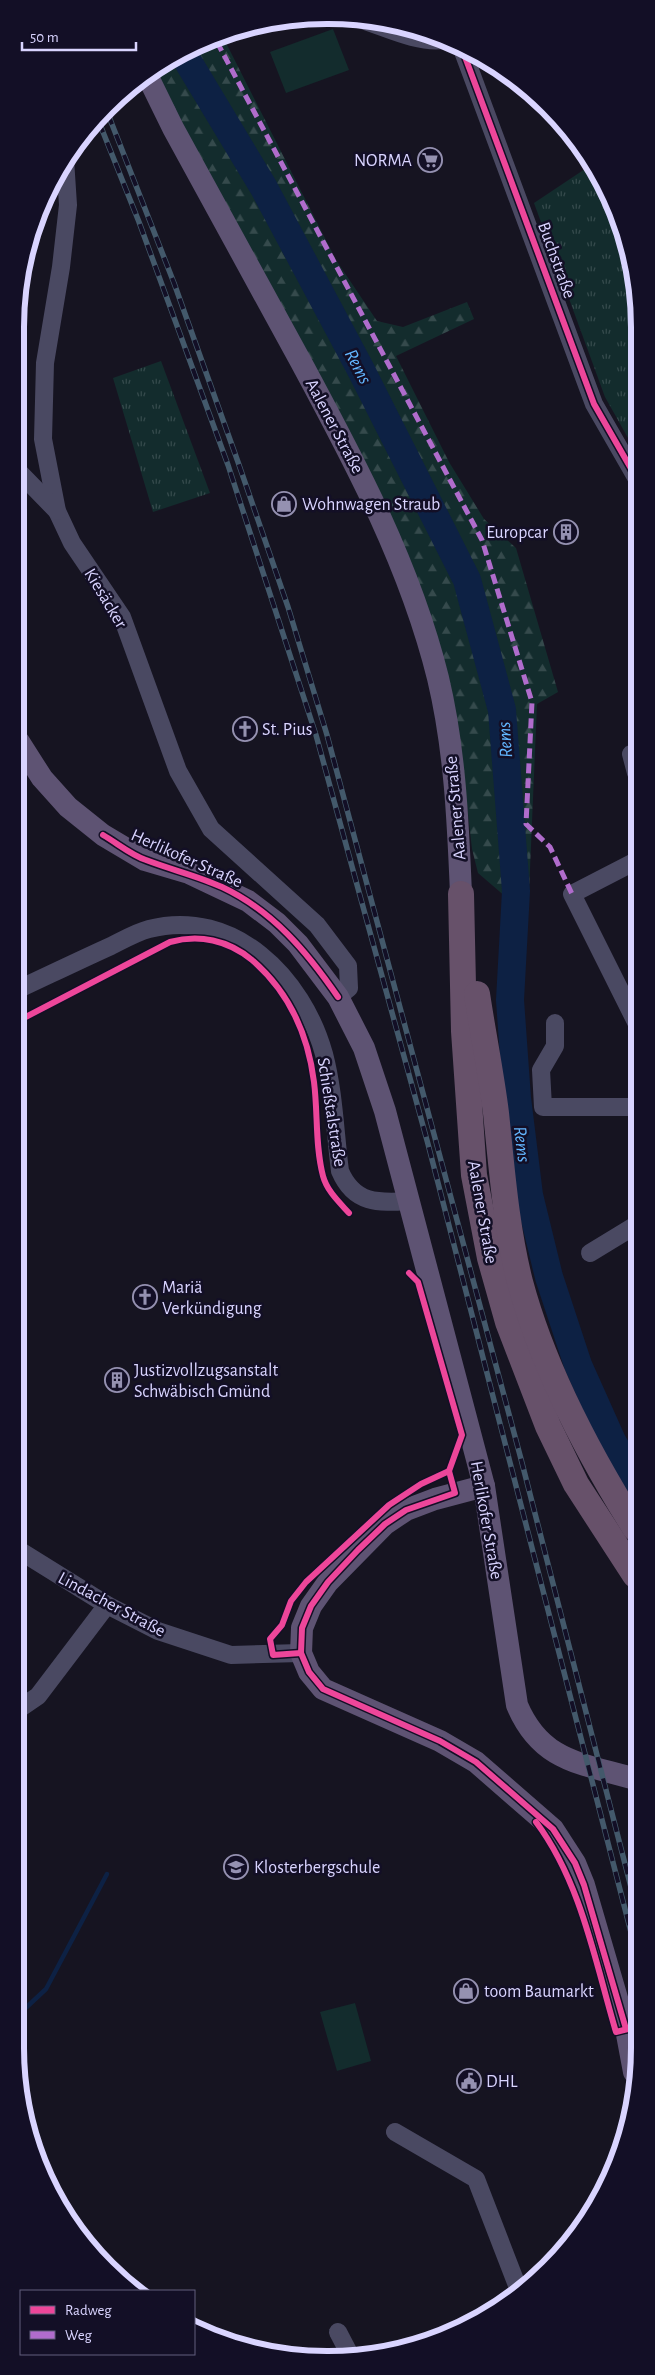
<svg xmlns="http://www.w3.org/2000/svg" width="655" height="2375" font-family="'Alegreya Sans',sans-serif">
<style>
.grass{fill:url(#grass-tufts)}
.forest{fill:url(#forest-firs)}
.pitch{fill:#132c2d}
.lines{fill:none;stroke-linecap:round;stroke-linejoin:round}
.stream{stroke:#0d2144;stroke-width:4.5}
.river{stroke:#0d2144;stroke-width:28}
.minor{stroke:#4a4962;stroke-width:18}
.major{stroke:#5e5373;stroke-width:22}
.highway{stroke:#67516a;stroke-width:26}
.rail-casing{stroke:#43596b;stroke-width:5.5}
.rail{stroke:#130f26;stroke-width:4;stroke-dasharray:11;stroke-linecap:butt}
.quiet{stroke:#b06ccc;stroke-width:5;stroke-dasharray:10 5;stroke-linecap:butt}
.cycleway-casing{stroke:#130f26;stroke-width:9}
.cycleway{stroke:#ed469a;stroke-width:6}
.labels{text-anchor:middle;stroke-width:5;stroke-linejoin:round;paint-order:stroke}
.poi-label{font-size:18px;fill:#d9d4ff;stroke:#130f26;text-anchor:start}
.street-label{font-size:18px;fill:#d9d4ff;stroke:#130f26}
.water-label{font-size:19px;font-style:italic;fill:#62b6ff;stroke:#130f26}
.rim{fill:none;stroke:#d9d4ff;stroke-width:6}
</style>
<defs>
<pattern id="grass-tufts" width="24" height="20" patternUnits="userSpaceOnUse" patternTransform="scale(1.25)"><rect width="24" height="20" fill="#132c2d"/><path d="M3 7l-1-3M5 7V3M7 7l1-3M15 17l-1-3M17 17v-4M19 17l1-3" fill="none" stroke="#354a4c"/></pattern>
<pattern id="forest-firs" width="22" height="20" patternUnits="userSpaceOnUse" patternTransform="scale(1.25)"><rect width="22" height="20" fill="#132c2d"/><path d="M5 1l3.5 6h-7zM16 11l3.5 6h-7z" fill="#354a4c"/></pattern>
</defs>
<rect width="100%" height="100%" fill="#161421"/>
<g class="grass">
<path d="M 591,165 L 608,190 L 637,287 L 637,454 L 605,397 L 534,203 Z"/>
<path d="M 161,361 L 210,493 L 153,512 L 113,378 Z"/>
</g>
<path class="forest" d="M 224,39 L 336,260 L 377,321 L 403,327 L 467,302 L 474,319 L 396,356 L 449,462 L 484,519 L 516,548 L 558,692 L 537,704 L 528,916 L 478,873 L 472,849 L 463,770 L 447,679 L 154,68 Z"/>
<g class="pitch">
<path d="M 333,29 L 349,70 L 286,93 L 270,52 Z"/>
<path d="M 355,2003 L 371,2061 L 337,2071 L 320,2012 Z"/>
</g>
<g class="lines">
<path class="stream" d="M 15,2018 L 46,1989 L 107,1874"/>
<path class="river" d="M 184,55 L 264,188 L 361,370 L 467,580 L 502,710 L 516,891 L 510,1000 L 517,1098 L 529,1195 L 549,1277 L 578,1365 L 612,1441 L 635,1480"/>
<g class="minor">
<path d="M 365,21 C 389,29 418,43 443,40"/>
<path d="M 461,46 L 594,404 L 637,479"/>
<path d="M 65,159 L 68,205 L 61,267 L 45,363 L 43,439 L 57,511 L 72,543 L 122,617 L 178,771 L 211,829 L 317,925 L 348,966 L 349,988 L 338,997"/>
<path d="M 20,473 L 57,511"/>
<path d="M 631,754 L 636,773"/>
<path d="M 19,989 C 49,975 80,960 111,946 C 123,940 137,932 149,929 C 234,907 303,978 324,1054 C 334,1092 335,1132 340,1171 C 354,1204 378,1203 409,1201"/>
<path d="M 636,1022 L 572,894 L 636,861"/>
<path d="M 555,1023 L 555,1046 L 541,1070 L 543,1107 L 636,1107"/>
<path d="M 590,1253 L 636,1225"/>
<path d="M 17,1549 L 107,1605 L 158,1631 L 231,1655 L 301,1653"/>
<path d="M 16,1711 L 38,1696 L 107,1605"/>
<path d="M 395,2132 L 476,2179 L 520,2293"/>
<path d="M 338,2332 L 350,2355"/>
</g>
<g class="major">
<path d="M 147,75 L 173,128 C 216,206 258,284 301,362 C 356,464 410,565 438,678 C 455,749 458,822 461,894"/>
<path d="M 19,742 L 42,778 L 68,807 L 103,835 L 145,860 L 189,873 L 248,901 L 277,923 L 298,944 L 338,997 L 364,1048 L 385,1111 L 484,1486 L 517,1705 C 541,1762 581,1763 635,1779"/>
<path d="M 484,1486 L 435,1499 L 406,1510 L 385,1524 L 328,1582 L 311,1606 L 302,1628 L 301,1653 L 309,1672 L 323,1689 L 440,1741 L 476,1762 L 553,1829 L 575,1863 L 584,1885 L 626,2029 L 634,2072"/>
</g>
<g class="highway">
<path d="M 461,894 L 464,1031 L 474,1175 L 490,1258 L 508,1322 L 548,1426 L 576,1484 L 635,1575"/>
<path d="M 477,994 C 483,1034 491,1073 496,1113 C 502,1170 506,1227 520,1282 C 543,1368 588,1453 635,1528"/>
</g>
<defs>
<g id="rail">
<path d="M 108,114 L 174,283 L 238,462 L 288,607 L 327,735 L 521,1459 L 634,1899"/>
<path d="M 99,122 L 139,222 L 228,465 L 316,735 L 428,1144 L 634,1944"/>
</g>
</defs>
<use href="#rail" class="rail-casing"/>
<use href="#rail" class="rail"/>
<path class="quiet" d="M 217,42 L 482,540 L 532,702 L 526,824 L 550,847 L 572,894"/>
<defs>
<g id="cycleway">
<path d="M 461,46 L 594,404 L 637,479"/>
<path d="M 103,835 C 117,843 131,855 146,860 C 172,870 198,876 222,887 C 273,911 307,952 338,997"/>
<path d="M 18,1021 L 170,942 C 199,934 228,940 252,960 C 288,991 308,1034 314,1082 C 318,1113 315,1146 323,1176 C 327,1191 339,1202 349,1213"/>
<path d="M 409,1273 L 418,1282 L 462,1435 L 449,1471 L 455,1493 L 406,1510 L 385,1524 L 358,1550 L 328,1582 L 311,1606 L 302,1628 L 301,1653 L 309,1672 L 323,1689 L 440,1741 L 476,1762 L 553,1829 L 575,1863 L 584,1885 L 626,2029"/>
<path d="M 301,1653 L 273,1655 L 270,1639 L 282,1625 L 291,1601 L 306,1582 L 389,1505 L 421,1484 L 449,1471"/>
<path d="M 536,1822 C 581,1882 595,1961 616,2032 L 632,2028"/>
</g>
</defs>
<use href="#cycleway" class="cycleway-casing"/>
<use href="#cycleway" class="cycleway"/>
</g>
<defs>
<symbol id="supermarket-ring" viewBox="-11 -11 22 22"><circle r="9.5" fill="#130f26" stroke="#9591b1" stroke-width="1.5"/><path d="M-6-5.5h2.5l.6 2H6L4.5 2H-2.5L-4.4-4H-6ZM-1.5 3.2a1.3 1.3 0 1 0 .1 0ZM3 3.2a1.3 1.3 0 1 0 .1 0Z" fill="#9591b1"/></symbol>
<symbol id="shop-ring" viewBox="-11 -11 22 22"><circle r="9.5" fill="#130f26" stroke="#9591b1" stroke-width="1.5"/><path d="M-5-2.5h2.3a2.7 3.5 0 0 1 5.4 0H5L5.5 6h-11ZM-1.5-2.5h3a1.5 2.3 0 0 0-3 0Z" fill="#9591b1"/></symbol>
<symbol id="building-ring" viewBox="-11 -11 22 22"><circle r="9.5" fill="#130f26" stroke="#9591b1" stroke-width="1.5"/><path d="M-4-6H4V6H1V3H-1V6H-4ZM-2.5-4.3h1.7v1.8h-1.7ZM.8-4.3h1.7v1.8H.8ZM-2.5-1h1.7V.8h-1.7ZM.8-1h1.7V.8H.8Z" fill="#9591b1"/></symbol>
<symbol id="church-ring" viewBox="-11 -11 22 22"><circle r="9.5" fill="#130f26" stroke="#9591b1" stroke-width="1.5"/><path d="M-1.2-6h2.4v3.5h3.3v2.4h-3.3V6h-2.4V-.1h-3.3v-2.4h3.3Z" fill="#9591b1"/></symbol>
<symbol id="school-ring" viewBox="-11 -11 22 22"><circle r="9.5" fill="#130f26" stroke="#9591b1" stroke-width="1.5"/><path d="M0-5L7-2L0 1L-7-2ZM-4 1L0 2.5L4 1V4Q0 6-4 4Z" fill="#9591b1"/></symbol>
<symbol id="civic-ring" viewBox="-11 -11 22 22"><circle r="9.5" fill="#130f26" stroke="#9591b1" stroke-width="1.5"/><path d="M-.6-6.5H3V-4.5H.6V-3L4-1V1h2V6H-6V1h2V-1L-.6-3ZM-1.2 2.5V6h2.4V2.5Z" fill="#9591b1"/></symbol>
</defs>
<g fill-rule="evenodd">
<use href="#supermarket-ring" x="416" y="146" width="28" height="28"/>
<use href="#shop-ring" x="270" y="490" width="28" height="28"/>
<use href="#building-ring" x="552" y="518" width="28" height="28"/>
<use href="#church-ring" x="231" y="715" width="28" height="28"/>
<use href="#church-ring" x="131" y="1283" width="28" height="28"/>
<use href="#building-ring" x="103" y="1366" width="28" height="28"/>
<use href="#school-ring" x="222" y="1853" width="28" height="28"/>
<use href="#shop-ring" x="452" y="1977" width="28" height="28"/>
<use href="#civic-ring" x="455" y="2067" width="28" height="28"/>
</g>
<g class="labels">
<g class="poi-label">
<text x="412" y="166" text-anchor="end">NORMA</text>
<text x="302" y="510">Wohnwagen Straub</text>
<text x="548" y="538" text-anchor="end">Europcar</text>
<text x="262" y="735">St. Pius</text>
<text x="162" y="1293">Mariä<tspan x="162" dy="21">Verkündigung</tspan></text>
<text x="134" y="1376">Justizvollzugsanstalt<tspan x="134" dy="21">Schwäbisch Gmünd</tspan></text>
<text x="254" y="1873">Klosterbergschule</text>
<text x="484" y="1997">toom Baumarkt</text>
<text x="486" y="2087">DHL</text>
</g>
<g class="street-label">
<text transform="translate(557 260) rotate(70)" y="6">Buchstraße</text>
<text transform="translate(335 426) rotate(62)" y="6">Aalener Straße</text>
<text transform="translate(106 598) rotate(59)" y="6">Kiesäcker</text>
<text transform="translate(455 808) rotate(-95)" y="6">Aalener Straße</text>
<text transform="translate(187 858) rotate(24)" y="6">Herlikofer Straße</text>
<text transform="translate(332 1112) rotate(81)" y="6">Schießtalstraße</text>
<text transform="translate(483 1212) rotate(80)" y="6">Aalener Straße</text>
<text transform="translate(487 1520) rotate(80)" y="6">Herlikofer Straße</text>
<text transform="translate(112 1604) rotate(28)" y="6">Lindacher Straße</text>
</g>
<g class="water-label">
<text transform="translate(359 366) rotate(62)" y="7">Rems</text>
<text transform="translate(504 740) rotate(-94)" y="7">Rems</text>
<text transform="translate(523 1144) rotate(83)" y="7">Rems</text>
</g>
</g>
<path d="M0 0H655V2375H0ZM327 24H328A303 303 0 0 1 631 327V2048A303 303 0 0 1 328 2351H327A303 303 0 0 1 24 2048V327A303 303 0 0 1 327 24Z" fill="#130f26" fill-rule="evenodd"/>
<path class="rim" d="M327 24H328A303 303 0 0 1 631 327V2048A303 303 0 0 1 328 2351H327A303 303 0 0 1 24 2048V327A303 303 0 0 1 327 24Z"/>
<rect x="20" y="2290" width="175" height="65" fill="#130f26" stroke="#625e7d"/>
<rect x="30" y="2306" width="25" height="8" fill="#ed469a" stroke="#625e7d"/>
<text x="65" y="2315" font-size="15" fill="#d9d4ff">Radweg</text>
<rect x="30" y="2331" width="25" height="8" fill="#b06ccc" stroke="#625e7d"/>
<text x="65" y="2340" font-size="15" fill="#d9d4ff">Weg</text>
<path d="M22 42v8h114v-8" fill="none" stroke="#d9d4ff" stroke-width="2.5"/>
<text x="30" y="42" font-size="15" fill="#d9d4ff" stroke="#130f26" stroke-width="4" paint-order="stroke">50 m</text>
</svg>
